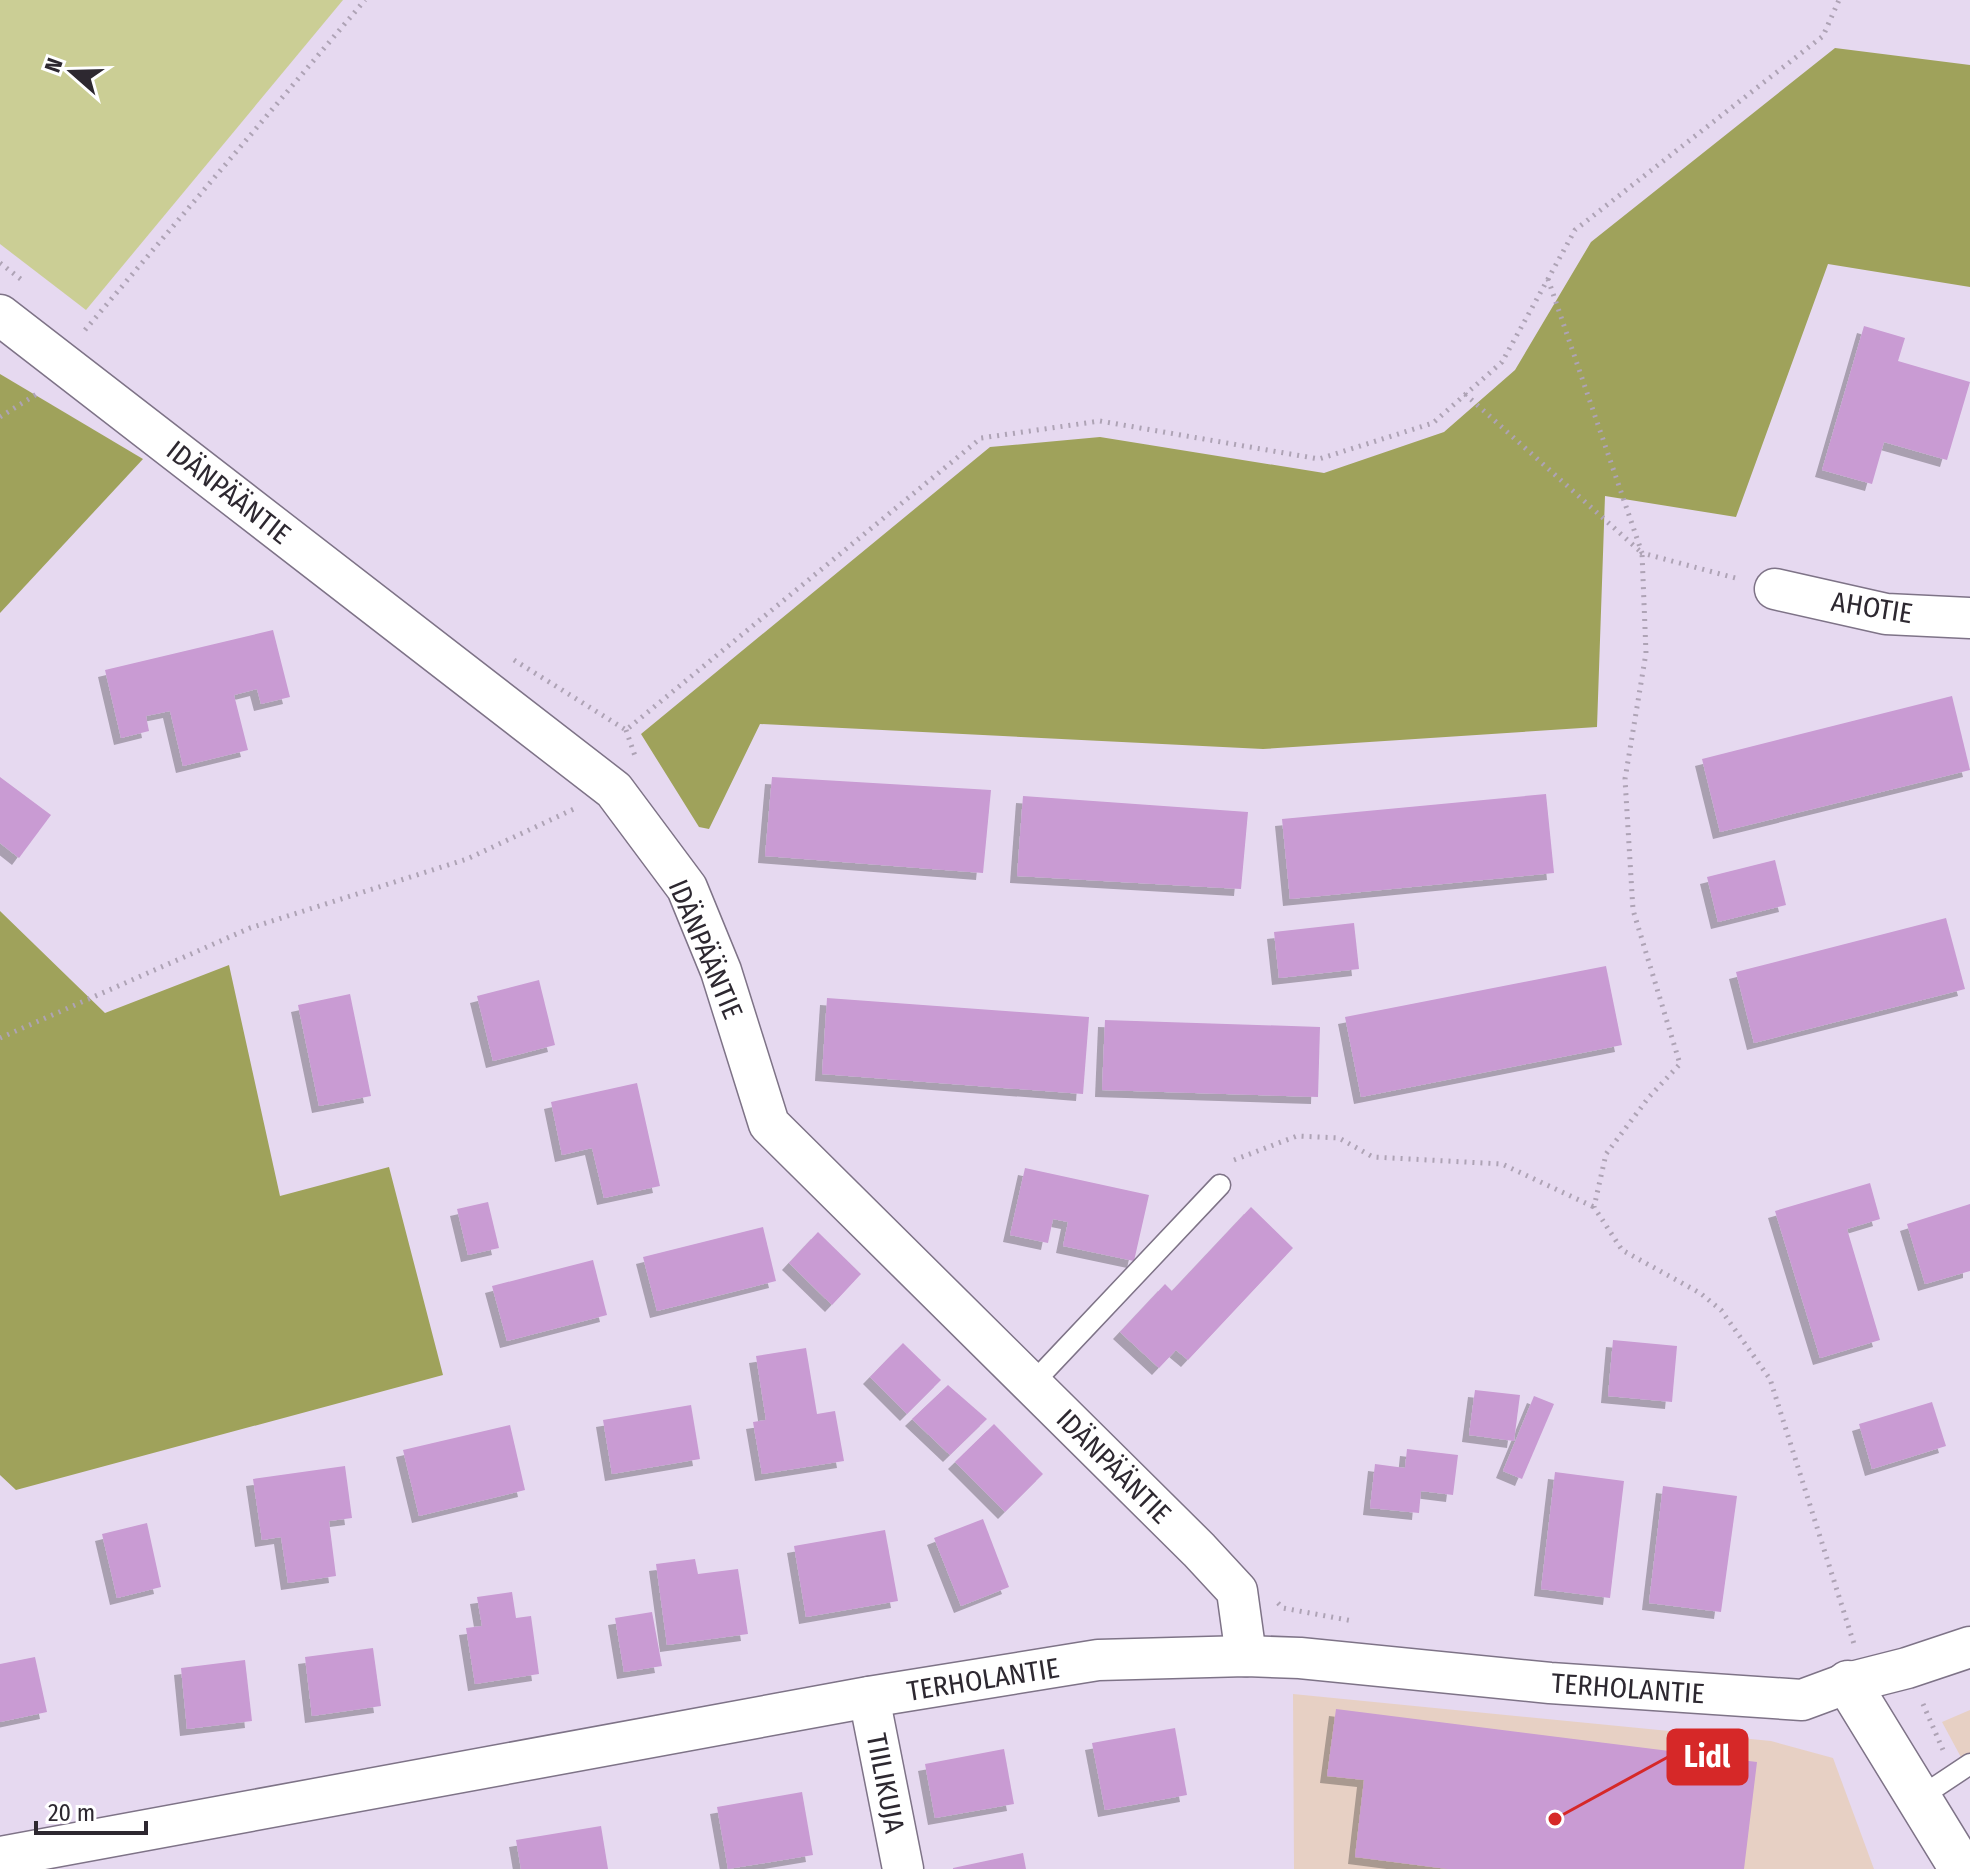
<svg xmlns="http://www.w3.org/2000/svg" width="1970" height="1869" font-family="'Fira Sans Condensed',sans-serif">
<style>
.commercial{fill:#e7d0c4}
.green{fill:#cbce95}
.forest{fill:#9fa25b}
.building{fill:#c99bd3;filter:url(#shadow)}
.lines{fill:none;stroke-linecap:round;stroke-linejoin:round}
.service-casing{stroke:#7e7387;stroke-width:23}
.minor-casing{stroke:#7e7387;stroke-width:43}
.tertiary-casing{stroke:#7e7387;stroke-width:47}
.path{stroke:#aea3b5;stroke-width:5;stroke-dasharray:2 6;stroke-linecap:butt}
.service{stroke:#fff;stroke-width:20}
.minor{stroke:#fff;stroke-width:40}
.tertiary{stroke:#fff;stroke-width:44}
.labels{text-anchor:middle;stroke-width:6;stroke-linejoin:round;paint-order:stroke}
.street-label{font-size:28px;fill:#2d2830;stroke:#fff}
.leader{fill:none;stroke:#d62828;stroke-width:3}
.callout-dot{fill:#d62828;stroke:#fff;stroke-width:3}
.callout{fill:#d62828;stroke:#d62828;stroke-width:3}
.callout-label{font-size:30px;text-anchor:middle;font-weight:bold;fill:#fff}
</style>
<defs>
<filter id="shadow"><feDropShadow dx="-7" dy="7" stdDeviation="0" flood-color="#0004"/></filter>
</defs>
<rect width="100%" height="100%" fill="#e6d9f0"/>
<g class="commercial">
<path d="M 1293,1694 L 1771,1741 L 1833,1758 L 1874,1869 L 1294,1869 Z"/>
<path d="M 1970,1710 L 1970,1774 L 1942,1722 Z"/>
</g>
<path class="green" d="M 0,0 L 343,0 L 86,310 L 0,244 Z"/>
<g class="forest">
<path d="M 1835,48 L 1970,65 L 1970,287 L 1828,264 L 1736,517 L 1605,496 L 1597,727 L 1263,749 L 760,724 L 709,829 L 699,827 L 641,734 L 990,447 L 1100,437 L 1324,473 L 1444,432 L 1515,370 L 1591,242 Z"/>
<path d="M 0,374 L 143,459 L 0,613 Z"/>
<path d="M 0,911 L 105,1013 L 229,965 L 280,1196 L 389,1167 L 443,1375 L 16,1490 L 0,1475 Z"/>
</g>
<g class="building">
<path d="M 1864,326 L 1905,338 L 1898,361 L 1970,382 L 1947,460 L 1884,442 L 1872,484 L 1822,470 Z"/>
<path d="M 273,630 L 290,697 L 261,704 L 257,689 L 234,695 L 248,750 L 183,766 L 170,711 L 146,716 L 149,731 L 121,738 L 105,670 Z"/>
<path d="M 1952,696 L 1970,770 L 1720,832 L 1702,759 Z"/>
<path d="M 0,777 L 51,815 L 19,858 L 0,843 Z"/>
<path d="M 772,777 L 991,790 L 983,873 L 765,856 Z"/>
<path d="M 1546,794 L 1554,873 L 1290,899 L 1282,819 Z"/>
<path d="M 1023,796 L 1248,812 L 1241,889 L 1017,876 Z"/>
<path d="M 1775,860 L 1786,905 L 1718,922 L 1707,877 Z"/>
<path d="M 1946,918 L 1965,989 L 1754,1043 L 1736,972 Z"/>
<path d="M 1354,923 L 1359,969 L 1279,978 L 1274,932 Z"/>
<path d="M 1606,966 L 1622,1045 L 1361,1097 L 1345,1017 Z"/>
<path d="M 539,980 L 555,1045 L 493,1061 L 477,996 Z"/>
<path d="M 350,994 L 371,1096 L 319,1106 L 298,1005 Z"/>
<path d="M 827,998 L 1089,1017 L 1083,1094 L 822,1074 Z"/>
<path d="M 1105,1020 L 1320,1027 L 1318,1097 L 1102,1090 Z"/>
<path d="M 637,1083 L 660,1186 L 604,1198 L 592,1148 L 562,1155 L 551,1102 Z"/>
<path d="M 1025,1168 L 1149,1195 L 1134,1261 L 1063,1246 L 1068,1222 L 1053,1219 L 1048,1243 L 1010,1235 Z"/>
<path d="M 1870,1183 L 1880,1219 L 1847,1229 L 1880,1340 L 1820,1358 L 1775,1211 Z"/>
<path d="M 488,1202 L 499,1248 L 468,1255 L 457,1209 Z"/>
<path d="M 1970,1204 L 1970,1271 L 1925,1284 L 1907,1224 Z"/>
<path d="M 1251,1207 L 1293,1248 L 1188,1360 L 1176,1350 L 1159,1368 L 1120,1332 L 1165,1284 L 1172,1291 Z"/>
<path d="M 763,1227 L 776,1281 L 657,1311 L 643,1257 Z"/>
<path d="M 818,1232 L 861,1274 L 832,1305 L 789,1263 Z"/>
<path d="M 593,1260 L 607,1315 L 507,1341 L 492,1286 Z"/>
<path d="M 1613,1340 L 1677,1346 L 1672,1402 L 1608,1396 Z"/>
<path d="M 903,1343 L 941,1380 L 907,1414 L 870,1377 Z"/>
<path d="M 806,1348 L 817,1414 L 835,1411 L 844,1461 L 762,1474 L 753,1422 L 766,1420 L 756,1356 Z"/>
<path d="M 948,1385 L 987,1419 L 950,1455 L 912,1419 Z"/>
<path d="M 1475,1390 L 1520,1395 L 1514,1441 L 1469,1435 Z"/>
<path d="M 1534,1396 L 1554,1404 L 1522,1479 L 1503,1471 Z"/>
<path d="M 1932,1402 L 1946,1446 L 1872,1469 L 1859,1424 Z"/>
<path d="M 691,1405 L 700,1459 L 612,1474 L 603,1420 Z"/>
<path d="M 994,1424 L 1043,1474 L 1005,1512 L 955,1462 Z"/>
<path d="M 510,1425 L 525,1490 L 419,1516 L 403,1450 Z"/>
<path d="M 1407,1449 L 1458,1455 L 1453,1495 L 1421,1491 L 1419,1513 L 1370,1508 L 1375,1464 L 1405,1468 Z"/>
<path d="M 345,1466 L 352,1518 L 329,1521 L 336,1576 L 288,1583 L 281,1537 L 262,1540 L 253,1479 Z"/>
<path d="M 1555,1472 L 1624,1481 L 1610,1598 L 1541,1589 Z"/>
<path d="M 1663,1486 L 1737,1496 L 1721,1612 L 1649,1603 Z"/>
<path d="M 983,1519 L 1009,1587 L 961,1606 L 934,1538 Z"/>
<path d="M 147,1523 L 161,1587 L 117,1598 L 102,1534 Z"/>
<path d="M 885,1530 L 898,1601 L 806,1617 L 794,1546 Z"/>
<path d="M 695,1559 L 698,1574 L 738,1569 L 748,1634 L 667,1645 L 656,1564 Z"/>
<path d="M 512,1592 L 516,1618 L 531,1616 L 539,1674 L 475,1684 L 466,1628 L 482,1626 L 477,1597 Z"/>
<path d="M 652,1612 L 662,1666 L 624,1672 L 615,1618 Z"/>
<path d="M 373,1648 L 381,1706 L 312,1716 L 305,1657 Z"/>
<path d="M 35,1657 L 47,1712 L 0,1722 L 0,1664 Z"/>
<path d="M 245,1660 L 252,1721 L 187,1729 L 181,1668 Z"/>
<path d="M 1336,1709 L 1757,1762 L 1744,1869 L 1448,1869 L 1355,1857 L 1364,1780 L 1327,1776 Z"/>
<path d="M 1175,1728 L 1187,1795 L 1105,1810 L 1092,1743 Z"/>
<path d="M 1004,1749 L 1014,1804 L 935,1818 L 925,1764 Z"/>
<path d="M 802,1792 L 813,1855 L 728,1869 L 717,1807 Z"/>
<path d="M 601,1826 L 608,1869 L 521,1869 L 516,1840 Z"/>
<path d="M 1023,1853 L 1026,1869 L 953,1869 L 953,1868 Z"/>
</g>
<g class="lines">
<defs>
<g id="service">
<path d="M 1032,1384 L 1220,1185"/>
<path d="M 1919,1798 L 1970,1764"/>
</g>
<g id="minor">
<path d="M 0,315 L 614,790 L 687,888 L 721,971 L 769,1124 L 1199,1550 L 1237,1591 L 1246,1656"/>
<path d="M 1775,589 L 1886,614 L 1970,618"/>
<path d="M 869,1697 L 903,1869"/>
<path d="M 0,1857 L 869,1697 L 1098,1660 L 1246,1656 L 1300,1658 L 1550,1683 L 1802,1700 L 1848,1683 L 1907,1668 L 1970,1647"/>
</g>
<path id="tertiary" d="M 1848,1683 L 1962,1869"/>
</defs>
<use href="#service" class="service-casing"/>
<use href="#minor" class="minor-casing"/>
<use href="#tertiary" class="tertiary-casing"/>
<g class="path">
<path d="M 0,263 L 22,280"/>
<path d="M 1548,279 L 1642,553 L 1739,579"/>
<path d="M 85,330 L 365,0"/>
<path d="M 1465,394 L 1642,553 L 1646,653 L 1625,779 L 1633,910 L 1680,1064 L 1649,1097 L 1606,1154 L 1594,1207 L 1622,1250 L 1700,1293 L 1721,1310 L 1770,1379 L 1854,1644"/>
<path d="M 0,417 L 40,392"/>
<path d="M 514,660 L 626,730 L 981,438 L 1100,421 L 1319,459 L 1433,423 L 1502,362 L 1575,230 L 1823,36 L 1839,0"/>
<path d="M 626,730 L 635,756"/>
<path d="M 0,1038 L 250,928 L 467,859 L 576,808"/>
<path d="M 1234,1160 L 1297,1136 L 1339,1138 L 1373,1157 L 1502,1164 L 1594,1207"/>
<path d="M 1278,1603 L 1283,1608 L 1353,1621"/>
<path d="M 1923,1704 L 1943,1750"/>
</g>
<use href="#service" class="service"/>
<use href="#minor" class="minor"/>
<use href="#tertiary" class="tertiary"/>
</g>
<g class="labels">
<g class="street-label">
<text transform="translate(229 492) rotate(38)" y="10">IDÄNPÄÄNTIE</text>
<text transform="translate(1872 607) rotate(9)" y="10">AHOTIE</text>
<text transform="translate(706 949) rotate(67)" y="10">IDÄNPÄÄNTIE</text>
<text transform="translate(1114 1466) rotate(45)" y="10">IDÄNPÄÄNTIE</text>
<text transform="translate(983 1679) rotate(-9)" y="10">TERHOLANTIE</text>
<text transform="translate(1628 1688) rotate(4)" y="10">TERHOLANTIE</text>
<text transform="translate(886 1783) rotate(79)" y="10">TIILIKUJA</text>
</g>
</g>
<path class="leader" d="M1555 1819L1668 1757"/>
<circle class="callout-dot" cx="1555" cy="1819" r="8"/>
<rect class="callout" x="1668" y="1730" width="79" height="54" rx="8"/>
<g class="callout-label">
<text x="1707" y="1767">Lidl</text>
</g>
<g transform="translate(72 72) rotate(290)" stroke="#ffffff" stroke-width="6" paint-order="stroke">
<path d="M0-6L14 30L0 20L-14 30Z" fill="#2d2830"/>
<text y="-12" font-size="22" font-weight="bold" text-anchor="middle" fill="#2d2830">N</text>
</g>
<path d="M36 1821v12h110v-12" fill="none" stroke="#2d2830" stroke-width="4"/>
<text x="48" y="1821" font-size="24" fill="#2d2830" stroke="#ffffff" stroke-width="6" paint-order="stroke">20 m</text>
</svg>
